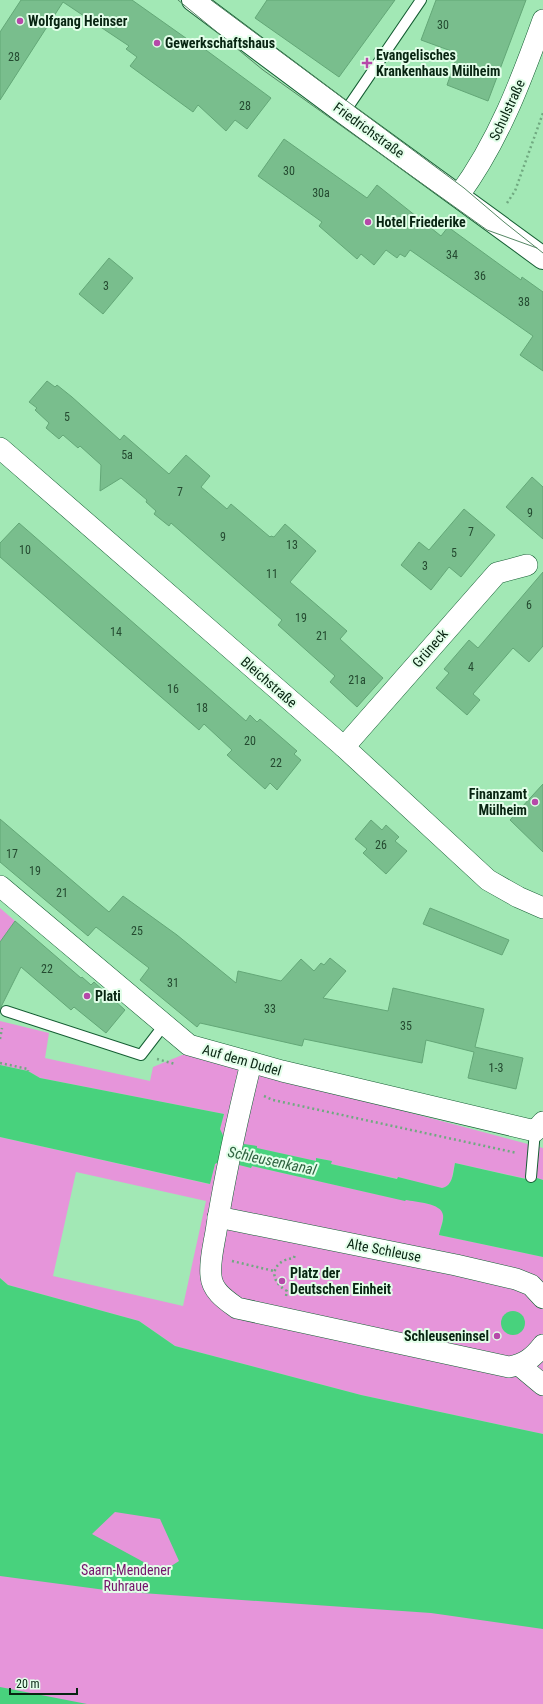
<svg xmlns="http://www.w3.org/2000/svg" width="543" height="1704" font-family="'Roboto Condensed',sans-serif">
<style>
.green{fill:#e695da;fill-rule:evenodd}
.water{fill:#48d27d;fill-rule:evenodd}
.building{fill:#79be8d;stroke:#63a777}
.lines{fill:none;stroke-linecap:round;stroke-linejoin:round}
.service-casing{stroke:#155e33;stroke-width:12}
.minor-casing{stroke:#155e33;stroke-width:22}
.secondary-casing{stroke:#155e33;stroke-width:24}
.path{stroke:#70a980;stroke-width:2.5;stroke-dasharray:2 3;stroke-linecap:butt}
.service{stroke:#fff;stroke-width:10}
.minor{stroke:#fff;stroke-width:21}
.secondary{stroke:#fff;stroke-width:22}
.tram{stroke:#558764;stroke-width:1}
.poi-dot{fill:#b649a9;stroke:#e2fee9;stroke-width:1.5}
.labels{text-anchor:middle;stroke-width:4;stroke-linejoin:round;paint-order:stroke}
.number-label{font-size:12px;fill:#244a30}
.poi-label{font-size:14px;font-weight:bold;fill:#072411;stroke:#e2fee9;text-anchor:start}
.street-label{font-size:14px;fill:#072411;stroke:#e2fee9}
.park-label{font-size:14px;fill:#74146b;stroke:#e2fee9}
.water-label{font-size:15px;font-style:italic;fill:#2f6340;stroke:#e2fee9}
</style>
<rect width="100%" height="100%" fill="#a2e8b5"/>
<g class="green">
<path d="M 0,908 L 15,921 L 0,942 Z"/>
<path d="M 0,1021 L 49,1033 L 45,1058 L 150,1081 L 153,1067 L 187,1053 L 543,1148 L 543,1180 L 537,1178 L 536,1181 L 455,1163 C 452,1172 454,1186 442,1188 L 409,1181 L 410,1180 L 398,1177 L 398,1179 L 331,1164 L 331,1161 L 317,1158 L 316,1161 L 256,1148 L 257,1147 L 226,1142 L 220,1129 L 224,1114 L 40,1078 L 28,1071 L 0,1065 Z"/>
<path d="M 0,1137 L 209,1184 L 215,1164 L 222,1160 L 240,1163 L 240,1165 L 251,1168 L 252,1166 L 393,1198 C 402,1199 437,1203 442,1210 C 446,1216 440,1228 439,1235 L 543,1257 L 543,1434 L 361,1395 L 175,1346 L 139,1321 L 8,1285 L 0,1278 ZM 76,1172 L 206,1201 L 183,1306 L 53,1276 Z"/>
<path d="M 0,1411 L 543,1565 L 543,1704 L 0,1704 Z"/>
</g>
<g class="water">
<path d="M 0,1065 L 28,1071 L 40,1078 L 224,1114 L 220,1129 L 226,1142 L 244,1146 L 244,1144 L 257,1146 L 257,1148 L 316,1161 L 316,1158 L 332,1161 L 331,1164 L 397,1179 L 398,1177 L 442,1188 C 453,1186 453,1173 455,1163 L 535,1181 L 537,1178 L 543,1180 L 543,1257 L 439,1235 C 440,1229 444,1221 443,1215 C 442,1203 415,1202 406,1200 L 405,1201 L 252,1166 L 251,1168 L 239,1165 L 240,1163 L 222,1160 L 215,1164 L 210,1184 L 0,1137 Z"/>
<path d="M 0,1278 L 8,1285 L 139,1321 L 175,1346 L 361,1395 L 543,1434 L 543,1629 L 431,1613 L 113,1591 L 0,1576 ZM 115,1512 L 160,1519 L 179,1561 L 162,1572 L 92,1534 Z"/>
<circle cx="513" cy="1323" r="12"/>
<path d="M 0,1687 L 87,1704 L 0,1704 Z"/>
</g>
<g class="building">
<path d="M 21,0 L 132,0 L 190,41 L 191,39 L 271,98 L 247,129 L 235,120 L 226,131 L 198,105 L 193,112 L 130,66 L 137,57 L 126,49 L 129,46 L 63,2 L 0,100 L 0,32 Z"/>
<path d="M 267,0 L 395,0 L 339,77 L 255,18 Z"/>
<path d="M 436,0 L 526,0 L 488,101 L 447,85 L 456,59 L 452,58 L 454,52 L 421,40 Z"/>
<path d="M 284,139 L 367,198 L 377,185 L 441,236 L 448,227 L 521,280 L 522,277 L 543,292 L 543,371 L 520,355 L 533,336 L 410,250 L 405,257 L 400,254 L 397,258 L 386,250 L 374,265 L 361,254 L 357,259 L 319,226 L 322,222 L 258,176 Z"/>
<path d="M 109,258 L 133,278 L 103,314 L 79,294 Z"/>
<path d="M 47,381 L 55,387 L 57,385 L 72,397 L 120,440 L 124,435 L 169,474 L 186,455 L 210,476 L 201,487 L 227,509 L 231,504 L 270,537 L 271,536 L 274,537 L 285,524 L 316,551 L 290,582 L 347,631 L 340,639 L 383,678 L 357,707 L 330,682 L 335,676 L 278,625 L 282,620 L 171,523 L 169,526 L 154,514 L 156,511 L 146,502 L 147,500 L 121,478 L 100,491 L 101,465 L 80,446 L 78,448 L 63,435 L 59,439 L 46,428 L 49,423 L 35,410 L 37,408 L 29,402 Z"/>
<path d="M 532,477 L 543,487 L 543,539 L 506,507 Z"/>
<path d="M 464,509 L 495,535 L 461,577 L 449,567 L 431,590 L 401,565 L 419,542 L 429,550 Z"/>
<path d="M 19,523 L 246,721 L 250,715 L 257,722 L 260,719 L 297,751 L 294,754 L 301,760 L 277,790 L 270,783 L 265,789 L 227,755 L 232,750 L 204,724 L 199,730 L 0,557 L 0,543 Z"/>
<path d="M 543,572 L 543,646 L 529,662 L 513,648 L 473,694 L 480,700 L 467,715 L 436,688 L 449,673 L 444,669 L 469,640 L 478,648 Z"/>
<path d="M 543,784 L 543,852 L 510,820 Z"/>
<path d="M 0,819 L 109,912 L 123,896 L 177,935 L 236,983 L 238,971 L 281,981 L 301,959 L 314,971 L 321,963 L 324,965 L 330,958 L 346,971 L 323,998 L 388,1011 L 393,988 L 484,1009 L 475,1047 L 523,1058 L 516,1089 L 468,1078 L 474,1052 L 426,1040 L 422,1063 L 304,1039 L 302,1046 L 200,1023 L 197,1027 L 140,980 L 149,968 L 96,927 L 88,936 L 0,862 Z"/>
<path d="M 371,820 L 382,830 L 386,825 L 399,837 L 395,841 L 407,851 L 386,874 L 363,853 L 367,849 L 355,839 Z"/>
<path d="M 430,908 L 509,940 L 502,955 L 423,924 Z"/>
<path d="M 15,921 L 81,978 L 82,977 L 91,985 L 94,982 L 125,1010 L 106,1033 L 74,1007 L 71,1010 L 21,967 L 0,1009 L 0,942 Z"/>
</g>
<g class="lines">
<defs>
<g id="service">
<path d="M 344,113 L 421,0"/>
<path d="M 6,1011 L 141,1055 L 164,1025"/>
<path d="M 531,1177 L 535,1131"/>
</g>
<g id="minor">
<path d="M 459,195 C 498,142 521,81 543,20"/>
<path d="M 0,448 L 344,747 L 488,880 L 518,897 L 543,908"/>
<path d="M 344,747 L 497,573 L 527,565"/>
<path d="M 0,886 L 189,1045 L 282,1071 L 535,1131 L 543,1122"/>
<path d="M 251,1063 C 238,1116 226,1170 217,1225 C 215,1241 209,1260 211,1276 C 212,1291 226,1300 237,1308 L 509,1367 C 525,1364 533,1358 543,1345"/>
<path d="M 218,1217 L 456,1265 L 516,1279 L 531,1285 L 543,1298"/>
<path d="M 519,1365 L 543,1385"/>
</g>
<path id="secondary" d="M 193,0 L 344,113 L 543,258"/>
</defs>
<use href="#service" class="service-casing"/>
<use href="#minor" class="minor-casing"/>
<use href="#secondary" class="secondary-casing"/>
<g class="path">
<path d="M 507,203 L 515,191 L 543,113"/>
<path d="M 0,1039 L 2,1028"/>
<path d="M 157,1059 L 175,1064"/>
<path d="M 0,1063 L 28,1069 L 28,1071"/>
<path d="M 264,1096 L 273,1100 L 517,1153"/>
<path d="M 232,1261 L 274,1271"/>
<path d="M 286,1296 L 287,1291 C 267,1280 272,1260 294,1258 L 295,1254"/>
</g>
<use href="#service" class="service"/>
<use href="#minor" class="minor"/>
<use href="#secondary" class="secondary"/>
<g class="tram">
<path d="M 178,0 L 263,70 L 487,230 L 537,248"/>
<path d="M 211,0 L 464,188 L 504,222 L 543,253"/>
</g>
</g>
<g class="poi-dot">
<circle cx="20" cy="21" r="4"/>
<circle cx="157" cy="43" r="4"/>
<path d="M365 57h4v4h4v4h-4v4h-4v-4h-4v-4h4z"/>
<circle cx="368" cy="222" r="4"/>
<circle cx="535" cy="802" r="4"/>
<circle cx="87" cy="996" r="4"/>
<circle cx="282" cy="1281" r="4"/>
<circle cx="497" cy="1336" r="4"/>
</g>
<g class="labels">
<g class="number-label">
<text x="443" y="29">30</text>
<text x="14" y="61">28</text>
<text x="245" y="110">28</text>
<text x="289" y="175">30</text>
<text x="321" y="197">30a</text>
<text x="452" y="259">34</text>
<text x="480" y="280">36</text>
<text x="106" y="290">3</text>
<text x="524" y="306">38</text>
<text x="67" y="421">5</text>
<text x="127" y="459">5a</text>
<text x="180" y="496">7</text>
<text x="530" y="517">9</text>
<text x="471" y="536">7</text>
<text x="223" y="541">9</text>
<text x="292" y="549">13</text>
<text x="25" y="554">10</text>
<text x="454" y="557">5</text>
<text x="425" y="570">3</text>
<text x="272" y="578">11</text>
<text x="529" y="609">6</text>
<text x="301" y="622">19</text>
<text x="116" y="636">14</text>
<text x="322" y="640">21</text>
<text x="471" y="671">4</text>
<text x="357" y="684">21a</text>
<text x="173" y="693">16</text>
<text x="202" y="712">18</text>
<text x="250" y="745">20</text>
<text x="276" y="767">22</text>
<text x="381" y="849">26</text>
<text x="12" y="858">17</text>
<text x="35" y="875">19</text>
<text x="62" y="897">21</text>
<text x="137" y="935">25</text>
<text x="47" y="973">22</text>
<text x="173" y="987">31</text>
<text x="270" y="1013">33</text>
<text x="406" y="1030">35</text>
<text x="496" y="1072">1-3</text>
</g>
<g class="poi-label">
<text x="28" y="26">Wolfgang Heinser</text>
<text x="165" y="48">Gewerkschaftshaus</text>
<text x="376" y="60">Evangelisches<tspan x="376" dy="16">Krankenhaus Mülheim</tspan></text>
<text x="376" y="227">Hotel Friederike</text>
<text x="527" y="799" text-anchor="end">Finanzamt<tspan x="527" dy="16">Mülheim</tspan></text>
<text x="95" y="1001">Plati</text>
<text x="290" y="1278">Platz der<tspan x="290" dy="16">Deutschen Einheit</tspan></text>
<text x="489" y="1341" text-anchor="end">Schleuseninsel</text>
</g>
<g class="street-label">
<text transform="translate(507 110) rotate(-65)" y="5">Schulstraße</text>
<text transform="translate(369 130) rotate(36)" y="5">Friedrichstraße</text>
<text transform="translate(430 648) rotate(-49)" y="5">Grüneck</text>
<text transform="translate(269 682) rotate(41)" y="5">Bleichstraße</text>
<text transform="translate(242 1060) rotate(16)" y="5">Auf dem Dudel</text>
<text transform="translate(384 1250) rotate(11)" y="5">Alte Schleuse</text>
</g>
<g class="park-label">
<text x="126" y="1575">Saarn-Mendener<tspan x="126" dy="16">Ruhraue</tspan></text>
</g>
<g class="water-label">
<text transform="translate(272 1161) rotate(12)" y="5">Schleusenkanal</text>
</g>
</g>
<path d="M10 1688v6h67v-6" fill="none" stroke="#072411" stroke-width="2"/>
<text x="16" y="1688" font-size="12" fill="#072411" stroke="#e2fee9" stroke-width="3" paint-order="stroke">20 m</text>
</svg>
